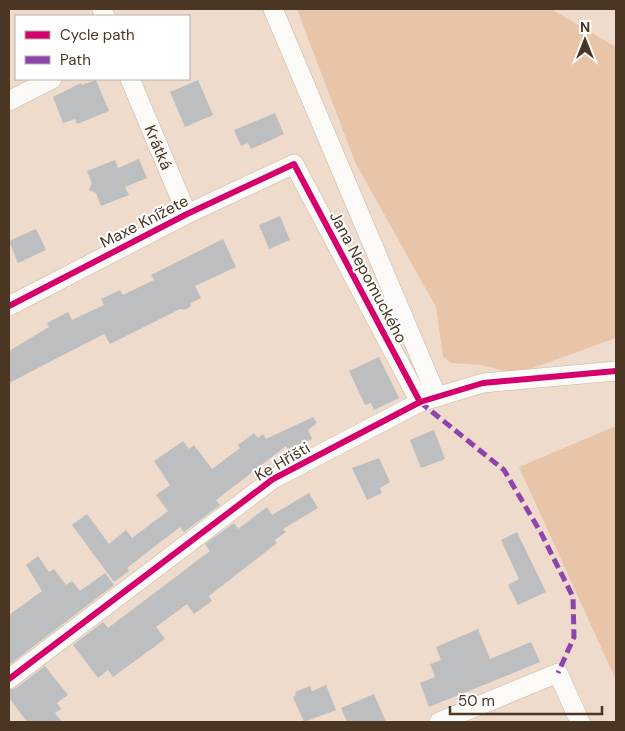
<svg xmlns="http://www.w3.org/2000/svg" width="625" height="731" font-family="'DM Sans',sans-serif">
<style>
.green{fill:#e8c4a8}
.building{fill:#bcbec0}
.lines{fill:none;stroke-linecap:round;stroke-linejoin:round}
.minor-casing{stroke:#c9b7a8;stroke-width:20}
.minor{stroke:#fcfaf7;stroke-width:19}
.quiet{stroke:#8e44ad;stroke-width:5;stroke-dasharray:10 5;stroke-linecap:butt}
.cycleway-casing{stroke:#fff;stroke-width:9}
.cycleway{stroke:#d6006c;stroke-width:6}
.labels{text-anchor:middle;stroke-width:4;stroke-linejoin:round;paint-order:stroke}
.street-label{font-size:16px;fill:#4b3523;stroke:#fff}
</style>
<rect width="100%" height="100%" fill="#eedbcc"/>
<g class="green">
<path d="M 297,9 L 551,9 L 616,47 L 616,338 L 516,374 L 481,365 L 451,363 L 443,356 L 436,307 L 355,162 Z"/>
<path d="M 616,426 L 616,680 L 519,467 Z"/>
</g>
<g class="building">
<path d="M 96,80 L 109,111 L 77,124 L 75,119 L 63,123 L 53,97 L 81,83 L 82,85 Z"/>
<path d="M 198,80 L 213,115 L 185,127 L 170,92 Z"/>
<path d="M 275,113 L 284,134 L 251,149 L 248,143 L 241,146 L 234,130 Z"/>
<path d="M 139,159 L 147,178 L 125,187 L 129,195 L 101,206 L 96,193 L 89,190 L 92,183 L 87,171 L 115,160 L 118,168 Z"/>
<path d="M 280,216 L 290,240 L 269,249 L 259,225 Z"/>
<path d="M 36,229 L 46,250 L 18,263 L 9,241 Z"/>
<path d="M 223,239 L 236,267 L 195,286 L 201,298 L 191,303 L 190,307 L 184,310 L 180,309 L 110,344 L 104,334 L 9,383 L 9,351 L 49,327 L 47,323 L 68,312 L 72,320 L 104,305 L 101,299 L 120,290 L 123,295 L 154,280 L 151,275 Z"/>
<path d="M 379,357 L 399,398 L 374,410 L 371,403 L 365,405 L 349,371 Z"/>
<path d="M 313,417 L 317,423 L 308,430 L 312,439 L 288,450 L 286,446 L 216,500 L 220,505 L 184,532 L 180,527 L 127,568 L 129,571 L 114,582 L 72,525 L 87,514 L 109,544 L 126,530 L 132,538 L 168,511 L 156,495 L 170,485 L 154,461 L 183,441 L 189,449 L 194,445 L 212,469 L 240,448 L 238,445 L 254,433 L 258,438 L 263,434 L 266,439 Z"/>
<path d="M 434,430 L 445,459 L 421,468 L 410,440 Z"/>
<path d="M 379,458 L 390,482 L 380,488 L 382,493 L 367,500 L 352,468 Z"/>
<path d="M 309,493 L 318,508 L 283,529 L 286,532 L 275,540 L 277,543 L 209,596 L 212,601 L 194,614 L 187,604 L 156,627 L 165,639 L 113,677 L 108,670 L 98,678 L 73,645 L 103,622 L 108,628 L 210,551 L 205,544 L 234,523 L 238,529 L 267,507 L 272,515 Z"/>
<path d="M 517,532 L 546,592 L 518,605 L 508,585 L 519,579 L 501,540 Z"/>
<path d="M 38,556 L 49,572 L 54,569 L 66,585 L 72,581 L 80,591 L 105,573 L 114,585 L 9,665 L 9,615 L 42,591 L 26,565 Z"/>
<path d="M 478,629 L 490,659 L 531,642 L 540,662 L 429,707 L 420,683 L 435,677 L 430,664 L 441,660 L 436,647 Z"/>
<path d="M 45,666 L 68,695 L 57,703 L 61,709 L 55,713 L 62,722 L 27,722 L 9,698 L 9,690 L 16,688 Z"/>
<path d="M 326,685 L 336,710 L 304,722 L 293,697 L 296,695 L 295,692 L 310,686 L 312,691 Z"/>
<path d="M 374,694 L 386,722 L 347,722 L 341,708 Z"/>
</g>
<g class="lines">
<defs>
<g id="minor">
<path d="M 102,9 L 105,16"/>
<path d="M 273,9 L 437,397"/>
<path id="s1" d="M 130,79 L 187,214"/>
<path d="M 9,101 L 52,79"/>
<path d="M 9,306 L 187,214 L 294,164 L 420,402"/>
<path d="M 9,679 L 273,479 L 420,402 L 483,383 L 616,371"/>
<path d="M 439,722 L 558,673 L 580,722"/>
</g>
</defs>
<use href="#minor" class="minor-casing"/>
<use href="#minor" class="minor"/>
<path class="quiet" d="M 420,402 L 504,470 L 541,533 L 573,597 L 574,637 L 558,673"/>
<defs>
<g id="cycleway">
<path d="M 9,306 L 187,214 L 294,164 L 420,402"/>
<path d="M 9,679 L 273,479 L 420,402 L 483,383 L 616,371"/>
</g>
</defs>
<use href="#cycleway" class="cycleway-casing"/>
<use href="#cycleway" class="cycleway"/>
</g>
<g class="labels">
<g class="street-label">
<text dy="6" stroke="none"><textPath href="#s1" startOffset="74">Krátká</textPath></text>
<text transform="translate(144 221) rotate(-27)" y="6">Maxe Knížete</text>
<text transform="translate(369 277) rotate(62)" y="6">Jana Nepomuckého</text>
<text transform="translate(282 461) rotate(-30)" y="6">Ke Hřišti</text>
</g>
</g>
<rect width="625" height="731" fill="none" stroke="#4b3523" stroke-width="20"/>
<rect x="15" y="15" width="175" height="65" fill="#ffffff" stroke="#b7aea7"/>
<rect x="25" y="31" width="25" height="8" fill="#d6006c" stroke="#b7aea7"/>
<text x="60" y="40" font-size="15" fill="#4b3523">Cycle path</text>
<rect x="25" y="56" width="25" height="8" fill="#8e44ad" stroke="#b7aea7"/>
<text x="60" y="65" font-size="15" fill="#4b3523">Path</text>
<g transform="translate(585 40)" stroke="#ffffff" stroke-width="4" paint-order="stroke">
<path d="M0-4L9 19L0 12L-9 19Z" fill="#4b3523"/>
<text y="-8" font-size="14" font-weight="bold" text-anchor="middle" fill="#4b3523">N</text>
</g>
<path d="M450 706v8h152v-8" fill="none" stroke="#4b3523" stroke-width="2.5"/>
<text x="458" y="706" font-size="15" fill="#4b3523" stroke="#ffffff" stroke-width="4" paint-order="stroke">50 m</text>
</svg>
